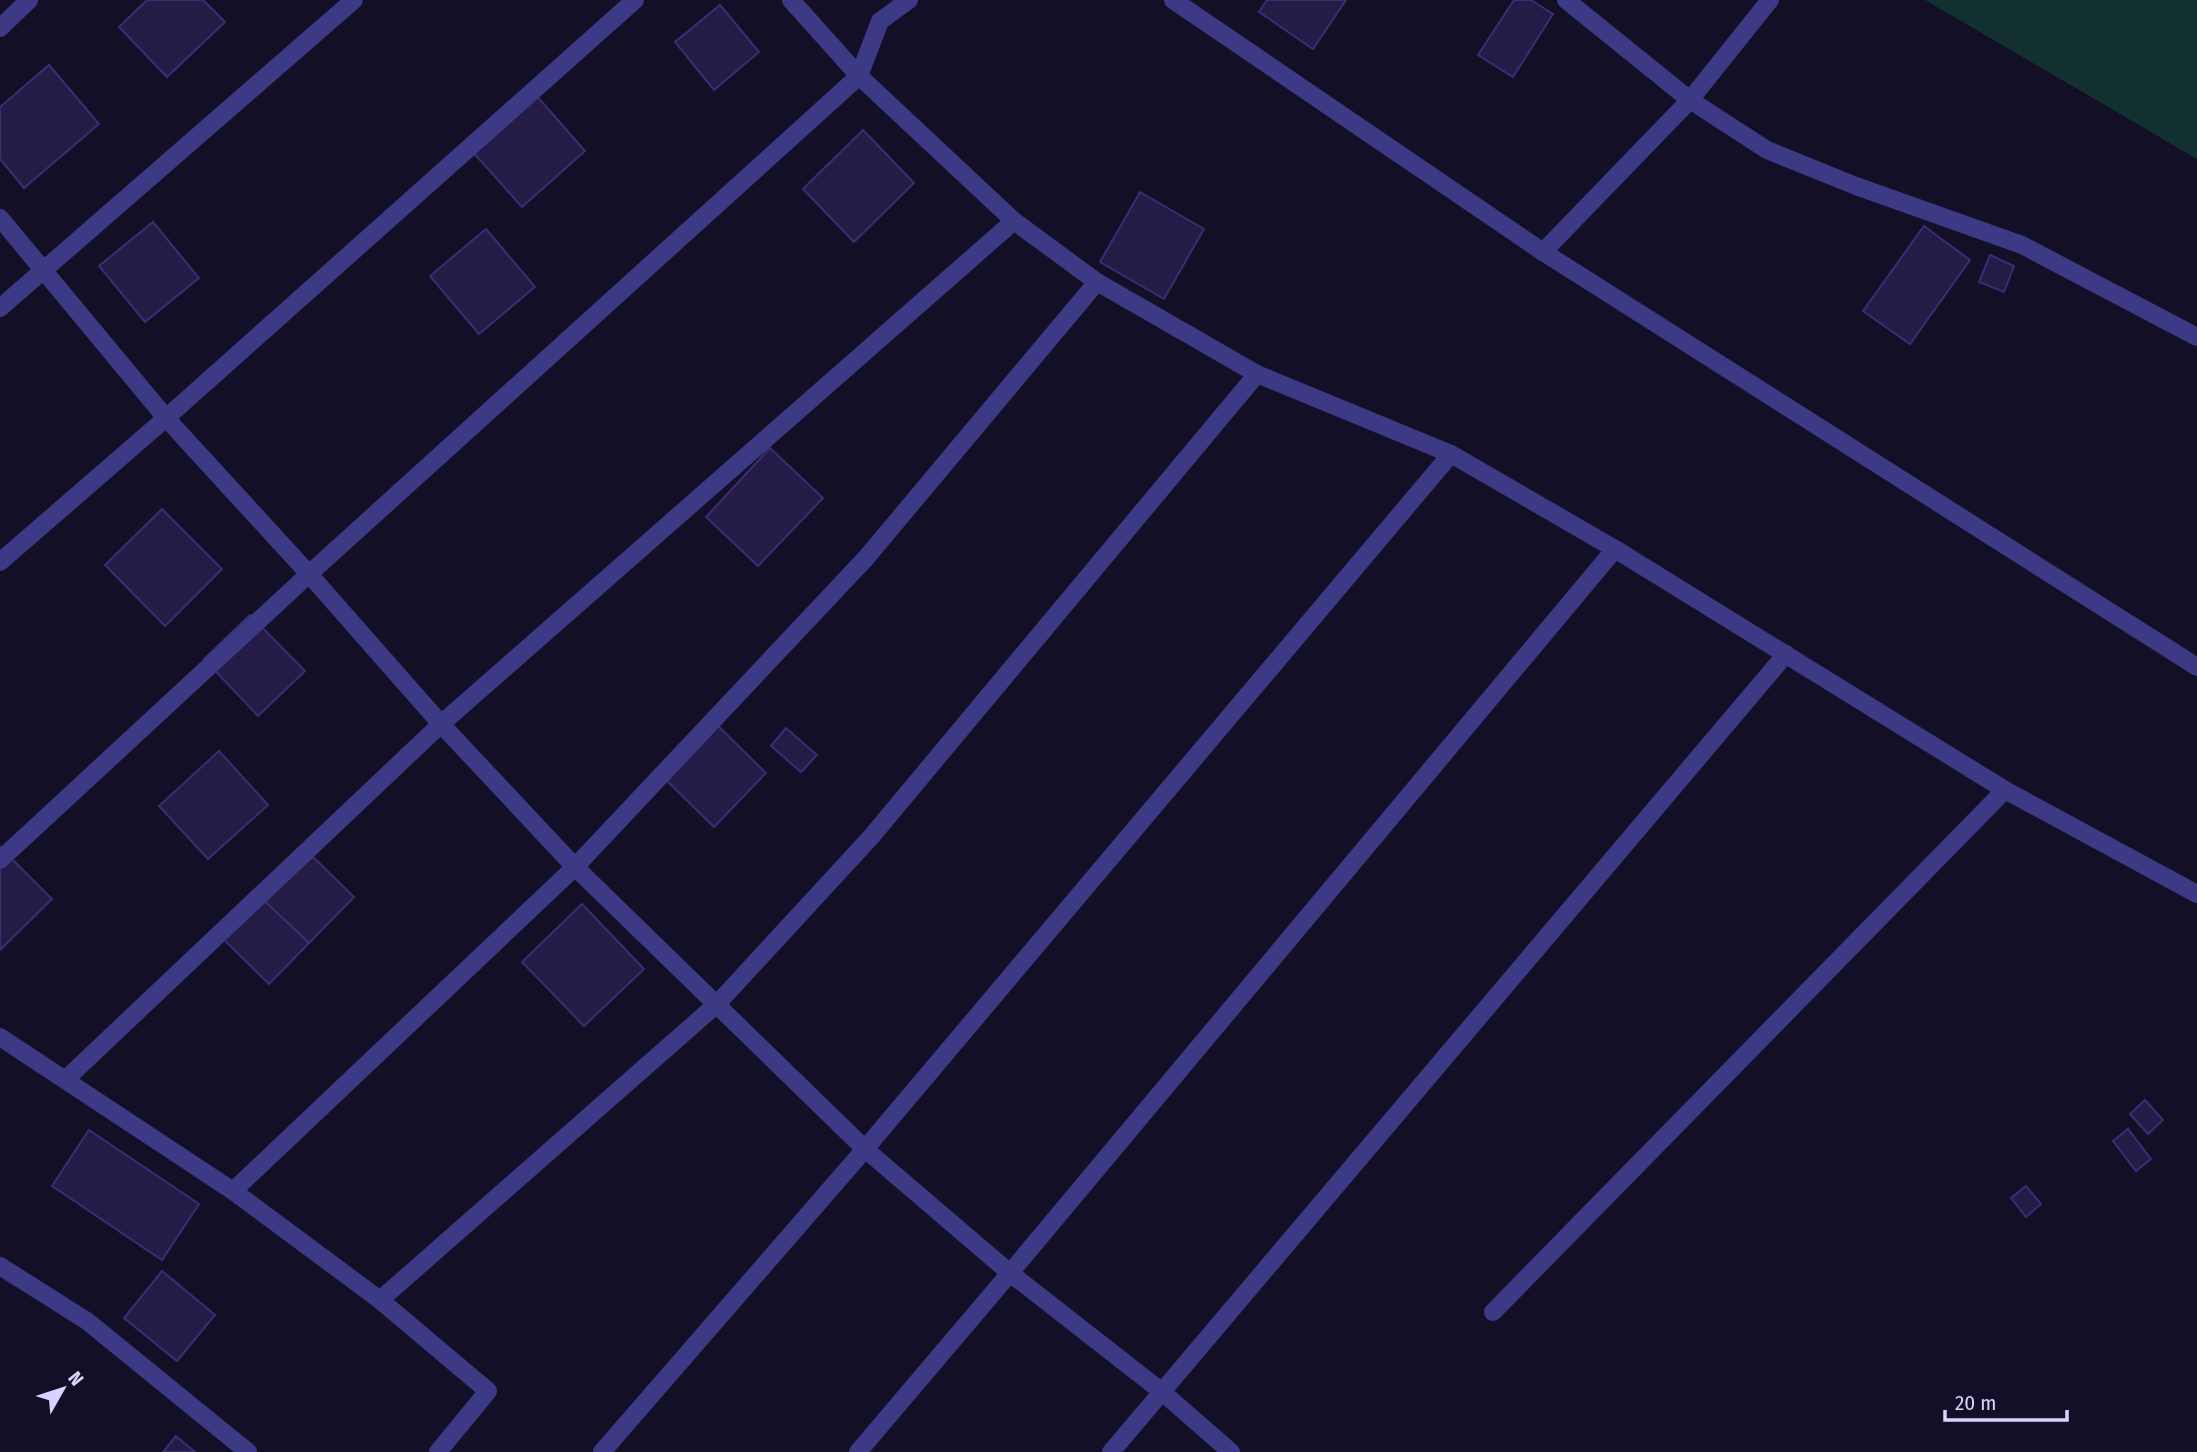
<svg xmlns="http://www.w3.org/2000/svg" width="2197" height="1452" font-family="'Fira Sans Condensed',sans-serif">
<style>
.green{fill:#12302f}
.building{fill:#241b47;stroke:#3b2d73;stroke-width:2}
.lines{fill:none;stroke-linecap:round;stroke-linejoin:round}
.minor{stroke:#3d3a85;stroke-width:18}
</style>
<rect width="100%" height="100%" fill="#130f26"/>
<path class="green" d="M 1925,0 L 2197,0 L 2197,159 Z"/>
<g class="building">
<path d="M 147,0 L 203,0 L 225,22 L 167,77 L 119,27 Z"/>
<path d="M 1267,0 L 1346,0 L 1313,49 L 1259,12 Z"/>
<path d="M 1514,0 L 1531,0 L 1553,14 L 1513,77 L 1478,55 Z"/>
<path d="M 720,5 L 759,52 L 714,90 L 675,42 Z"/>
<path d="M 49,65 L 99,124 L 24,188 L 0,159 L 0,107 Z"/>
<path d="M 535,94 L 585,151 L 522,207 L 471,150 Z"/>
<path d="M 863,130 L 914,183 L 854,242 L 803,189 Z"/>
<path d="M 1140,192 L 1204,229 L 1164,299 L 1100,262 Z"/>
<path d="M 153,222 L 199,278 L 145,322 L 99,266 Z"/>
<path d="M 1924,226 L 1970,260 L 1910,344 L 1863,311 Z"/>
<path d="M 486,229 L 535,287 L 479,334 L 430,276 Z"/>
<path d="M 1990,255 L 2014,266 L 2004,292 L 1979,282 Z"/>
<path d="M 770,448 L 823,498 L 758,566 L 706,517 Z"/>
<path d="M 162,509 L 222,569 L 165,626 L 105,565 Z"/>
<path d="M 250,615 L 305,671 L 258,716 L 204,659 Z"/>
<path d="M 712,720 L 766,773 L 714,827 L 660,774 Z"/>
<path d="M 786,728 L 817,755 L 801,772 L 771,746 Z"/>
<path d="M 219,751 L 268,805 L 208,859 L 159,806 Z"/>
<path d="M 302,846 L 354,897 L 309,943 L 256,893 Z"/>
<path d="M 0,847 L 52,899 L 0,950 Z"/>
<path d="M 256,893 L 309,943 L 269,984 L 217,933 Z"/>
<path d="M 582,904 L 644,969 L 584,1026 L 522,962 Z"/>
<path d="M 2145,1100 L 2163,1120 L 2148,1134 L 2130,1114 Z"/>
<path d="M 2128,1129 L 2151,1159 L 2136,1171 L 2113,1141 Z"/>
<path d="M 89,1130 L 199,1204 L 162,1260 L 52,1186 Z"/>
<path d="M 2026,1186 L 2041,1204 L 2026,1217 L 2011,1198 Z"/>
<path d="M 162,1271 L 215,1315 L 177,1361 L 124,1318 Z"/>
<path d="M 176,1436 L 195,1452 L 163,1452 Z"/>
</g>
<g class="lines">
<g class="minor">
<path d="M 791,0 L 859,76 L 1014,221 L 1097,282 L 1257,374 L 1451,454 L 1615,549 L 2005,790 L 2197,894"/>
<path d="M 1173,0 L 1543,252 L 2197,667"/>
<path d="M 1566,0 L 1690,100 L 1767,150 L 1856,186 L 2022,245 L 2197,337"/>
<path d="M 0,28 L 29,0"/>
<path d="M 0,218 L 166,418 L 309,574 L 441,724 L 575,867 L 865,1149 L 1010,1273 L 1161,1391 L 1231,1452"/>
<path d="M 1543,252 L 1690,100 L 1770,0"/>
<path d="M 0,308 L 354,0"/>
<path d="M 0,562 L 166,418 L 635,0"/>
<path d="M 0,860 L 309,574 L 859,76 L 880,21 L 909,0"/>
<path d="M 0,1037 L 233,1191 L 380,1300 L 488,1391 L 438,1452"/>
<path d="M 66,1079 L 441,724 L 1014,221"/>
<path d="M 233,1191 L 575,867 L 866,558 L 1097,282"/>
<path d="M 0,1266 L 87,1321 L 248,1452"/>
<path d="M 380,1300 L 718,1003 L 871,837 L 1257,374"/>
<path d="M 1493,1312 L 2005,790"/>
<path d="M 602,1452 L 865,1149 L 1451,454"/>
<path d="M 858,1452 L 1010,1273 L 1615,549"/>
<path d="M 1111,1452 L 1786,654"/>
</g>
</g>
<g transform="translate(63 1389) rotate(51)" stroke="#130f26" stroke-width="5" paint-order="stroke">
<path d="M0-5L12 26L0 18L-12 26Z" fill="#d9d4ff"/>
<text y="-10" font-size="19" font-weight="bold" text-anchor="middle" fill="#d9d4ff">N</text>
</g>
<path d="M1945 1410v10h122v-10" fill="none" stroke="#d9d4ff" stroke-width="3.5"/>
<text x="1955" y="1410" font-size="21" fill="#d9d4ff" stroke="#130f26" stroke-width="5" paint-order="stroke">20 m</text>
</svg>
